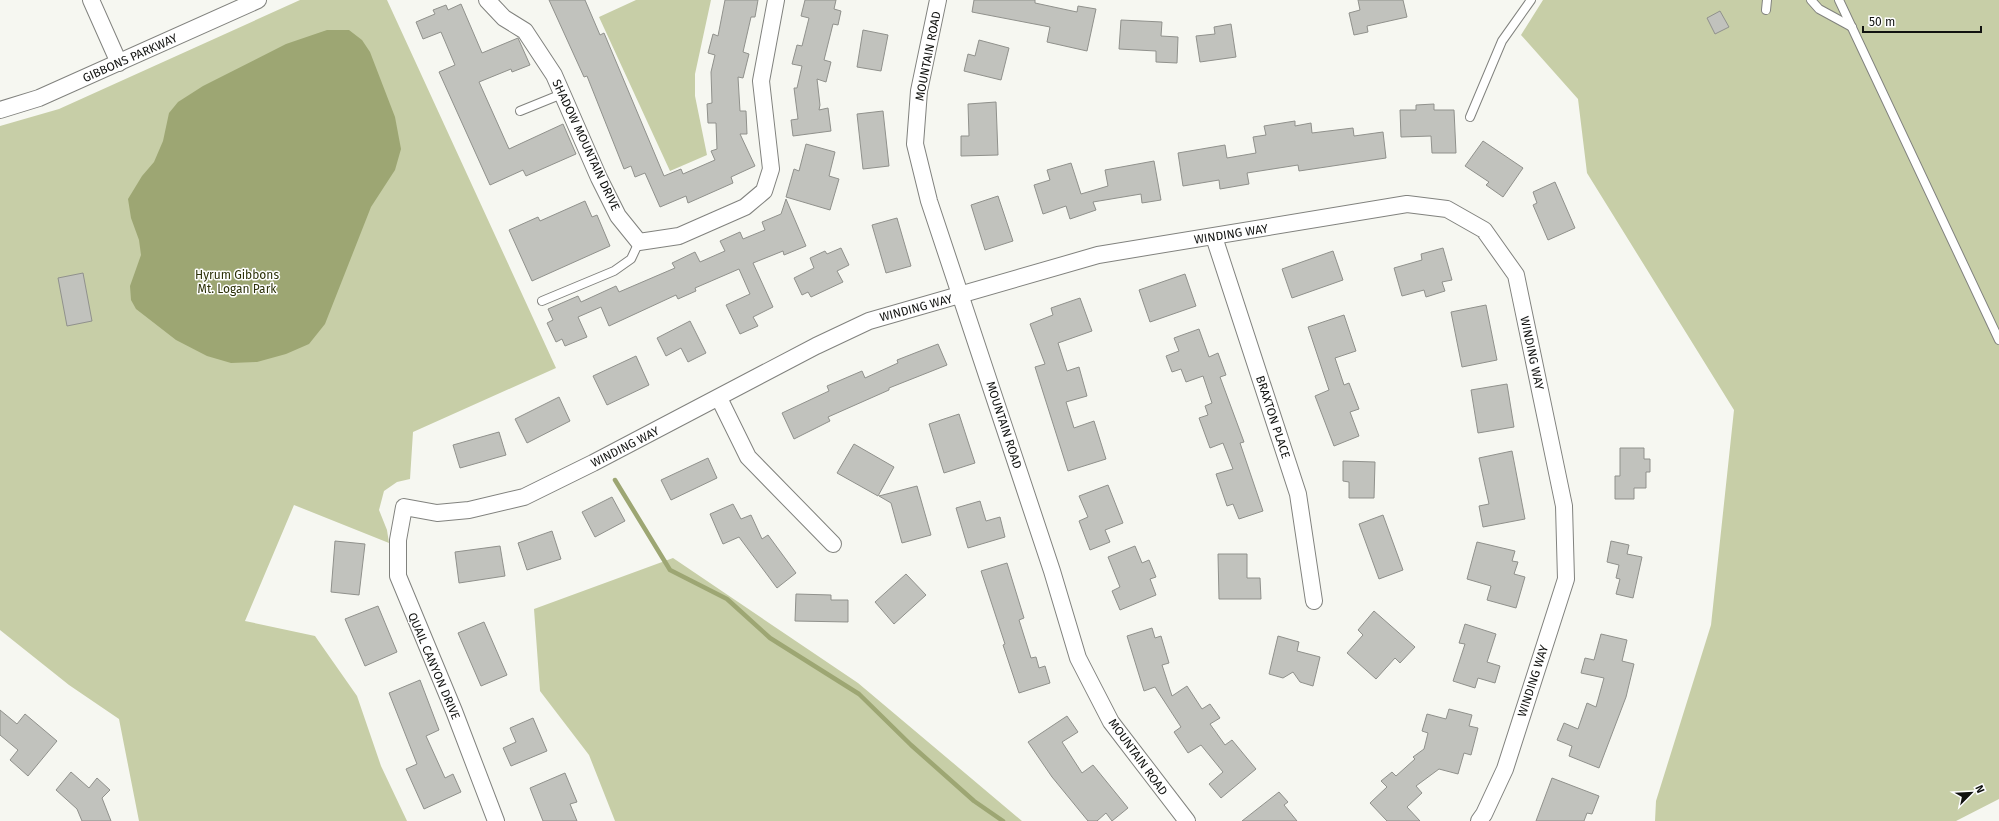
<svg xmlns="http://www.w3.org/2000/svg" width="1999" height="821" font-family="'Fira Sans',sans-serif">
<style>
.green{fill:#c7cea7}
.water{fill:#9da673}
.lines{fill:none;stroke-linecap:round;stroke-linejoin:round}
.stream{stroke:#9da673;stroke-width:4.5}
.building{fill:#c1c2bd;stroke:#90918c}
.lane-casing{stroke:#81827e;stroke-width:10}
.street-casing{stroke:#81827e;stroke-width:18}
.lane{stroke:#fff;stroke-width:8}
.street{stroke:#fff;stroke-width:16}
.labels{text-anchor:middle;stroke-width:3;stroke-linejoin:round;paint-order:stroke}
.street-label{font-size:12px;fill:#111210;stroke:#fff}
.park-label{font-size:12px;fill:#2c3108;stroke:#fff}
</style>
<rect width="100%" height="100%" fill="#f6f7f1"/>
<g class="green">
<path d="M 300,0 L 387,0 L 556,368 L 413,432 L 410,479 L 397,482 L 384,491 L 379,510 L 387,530 L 389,543 L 294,505 L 245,621 L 315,636 L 357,696 L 381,766 L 407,821 L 139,821 L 119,719 L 69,685 L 0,630 L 0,126 L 59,109 Z"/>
<path d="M 636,0 L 711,0 L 695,74 L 695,96 L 707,155 L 670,171 L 599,17 Z"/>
<path d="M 1543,0 L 1999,0 L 1999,799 L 1956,821 L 1655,821 L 1656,801 L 1711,625 L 1734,410 L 1587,173 L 1578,99 L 1521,35 Z"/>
<path d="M 673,558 L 858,683 L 1022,821 L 615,821 L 589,755 L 540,691 L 534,609 Z"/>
</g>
<path class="water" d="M 327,30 L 349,30 L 362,40 L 370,52 L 395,117 L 401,149 L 395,170 L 371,207 L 325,324 L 309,344 L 286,354 L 257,362 L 231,363 L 207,356 L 176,340 L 136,309 L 131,300 L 130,286 L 141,255 L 139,240 L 131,218 L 128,199 L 142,176 L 154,162 L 163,141 L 169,113 L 178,102 L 203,86 L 286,44 Z"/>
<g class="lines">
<path class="stream" d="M 615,480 L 670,570 L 727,599 L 770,638 L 859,694 L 911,745 L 974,801 L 1003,821"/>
</g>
<g class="building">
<path d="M 549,0 L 585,0 L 600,35 L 604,33 L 664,176 L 681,169 L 683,174 L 715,160 L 711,151 L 717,149 L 716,123 L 708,123 L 707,104 L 712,103 L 711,72 L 715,55 L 708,53 L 713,34 L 718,36 L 725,0 L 758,0 L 755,17 L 751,17 L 743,52 L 749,54 L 743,78 L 738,77 L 740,111 L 746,111 L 747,134 L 740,134 L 755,166 L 731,177 L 733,183 L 688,203 L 686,196 L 660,207 L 645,173 L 635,177 L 631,166 L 624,169 L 587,76 L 584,77 Z"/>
<path d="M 805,0 L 836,0 L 834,9 L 841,11 L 838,25 L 833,24 L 824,60 L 831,62 L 826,82 L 817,79 L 820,105 L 819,110 L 828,108 L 831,131 L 793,136 L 791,120 L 798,119 L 794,88 L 797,88 L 802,66 L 792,64 L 797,45 L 802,46 L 809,18 L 801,16 Z"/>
<path d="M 974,0 L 1035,0 L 1035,3 L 1077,12 L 1078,6 L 1096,9 L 1087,51 L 1047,42 L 1050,27 L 972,12 Z"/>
<path d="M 1358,0 L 1403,0 L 1407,17 L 1367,26 L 1368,32 L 1354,35 L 1349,13 L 1360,10 Z"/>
<path d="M 461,4 L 482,53 L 518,38 L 530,65 L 512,72 L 511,69 L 479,82 L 509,149 L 563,124 L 576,154 L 526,176 L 523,170 L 490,185 L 439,72 L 455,65 L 441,32 L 423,39 L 416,22 L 435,14 L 433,10 L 446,5 L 448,10 Z"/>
<path d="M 1720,11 L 1729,27 L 1715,34 L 1707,18 Z"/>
<path d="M 1121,20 L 1162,22 L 1161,36 L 1178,37 L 1177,63 L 1156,62 L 1156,51 L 1119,49 Z"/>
<path d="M 1231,24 L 1236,57 L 1200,62 L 1196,36 L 1215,34 L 1214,27 Z"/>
<path d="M 863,30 L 888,35 L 881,71 L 857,67 Z"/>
<path d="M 979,40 L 1009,48 L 1001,80 L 964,71 L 968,54 L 975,56 Z"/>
<path d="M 996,102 L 998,155 L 961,156 L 961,136 L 969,136 L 968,104 Z"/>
<path d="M 1434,104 L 1434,110 L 1454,110 L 1456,153 L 1432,153 L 1431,136 L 1401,137 L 1400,110 L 1416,110 L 1416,105 Z"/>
<path d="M 883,111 L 889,166 L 863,169 L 857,114 Z"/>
<path d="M 1295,121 L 1295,126 L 1311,123 L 1312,133 L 1353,128 L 1354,136 L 1383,132 L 1386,158 L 1299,171 L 1298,165 L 1247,173 L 1249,184 L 1220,189 L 1219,180 L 1183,186 L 1178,153 L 1225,145 L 1227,158 L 1256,153 L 1253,137 L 1266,135 L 1264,126 Z"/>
<path d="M 1483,141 L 1523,168 L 1503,197 L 1486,185 L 1489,182 L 1465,166 Z"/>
<path d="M 806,144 L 835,152 L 829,176 L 839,179 L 830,210 L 786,197 L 794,169 L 799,171 Z"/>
<path d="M 1154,161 L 1161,200 L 1142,203 L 1141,194 L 1093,202 L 1096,210 L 1070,219 L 1066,206 L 1043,214 L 1034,185 L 1050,180 L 1047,170 L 1071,163 L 1081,194 L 1108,186 L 1105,170 Z"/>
<path d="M 1555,182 L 1575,228 L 1548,240 L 1533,205 L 1537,203 L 1533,192 Z"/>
<path d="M 998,196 L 1013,241 L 985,250 L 971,205 Z"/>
<path d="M 786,199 L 806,246 L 784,255 L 783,251 L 753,263 L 773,307 L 753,317 L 758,326 L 740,334 L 726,305 L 750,294 L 739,269 L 695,288 L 696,291 L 678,299 L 676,295 L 609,326 L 601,307 L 578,317 L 587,337 L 565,346 L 562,339 L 556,342 L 547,323 L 553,320 L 548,309 L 578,296 L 581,302 L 616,286 L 619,292 L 675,268 L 672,263 L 695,252 L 700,262 L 725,251 L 720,241 L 740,232 L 743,239 L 765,230 L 762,222 L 781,214 Z"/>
<path d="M 585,201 L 592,217 L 597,215 L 610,246 L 532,281 L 509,230 L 538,217 L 540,221 Z"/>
<path d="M 897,218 L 911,266 L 886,273 L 872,225 Z"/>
<path d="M 841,248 L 849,265 L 837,271 L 843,282 L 811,297 L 808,292 L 802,295 L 794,278 L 814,268 L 810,258 L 825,251 L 827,254 Z"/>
<path d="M 1443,248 L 1452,280 L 1442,282 L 1445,291 L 1426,297 L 1424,290 L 1402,296 L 1394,268 L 1422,260 L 1421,254 Z"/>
<path d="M 1333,251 L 1343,280 L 1292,298 L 1282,269 Z"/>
<path d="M 83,273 L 92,321 L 67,326 L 58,278 Z"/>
<path d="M 1185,274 L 1196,306 L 1150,322 L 1139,290 Z"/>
<path d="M 1080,298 L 1092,331 L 1058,343 L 1067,371 L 1079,367 L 1087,396 L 1066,402 L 1074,428 L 1094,421 L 1106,459 L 1068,471 L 1035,367 L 1045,364 L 1030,324 L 1053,315 L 1051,308 Z"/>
<path d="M 1486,305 L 1497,360 L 1462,367 L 1451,312 Z"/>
<path d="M 1344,315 L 1356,351 L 1335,358 L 1344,385 L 1349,383 L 1359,409 L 1350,412 L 1359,436 L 1334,446 L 1315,396 L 1329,390 L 1308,327 Z"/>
<path d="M 690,321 L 706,353 L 688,362 L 681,348 L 666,356 L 657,338 Z"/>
<path d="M 1199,329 L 1209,357 L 1218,353 L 1226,375 L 1220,377 L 1244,442 L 1240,443 L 1263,511 L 1239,519 L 1233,504 L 1227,506 L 1216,474 L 1233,469 L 1223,443 L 1210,448 L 1199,418 L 1208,415 L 1205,406 L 1212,403 L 1203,376 L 1186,382 L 1181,369 L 1172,372 L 1166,356 L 1179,351 L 1174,338 Z"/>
<path d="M 938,344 L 947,365 L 889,388 L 889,390 L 828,417 L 830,421 L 794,439 L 782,413 L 829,391 L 827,386 L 862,371 L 865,378 L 898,363 L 897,360 Z"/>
<path d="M 636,356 L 649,385 L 607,405 L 593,376 Z"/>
<path d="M 1507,384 L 1514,427 L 1478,433 L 1471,390 Z"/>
<path d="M 559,397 L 570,421 L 527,443 L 515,419 Z"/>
<path d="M 959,414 L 975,463 L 944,473 L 929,424 Z"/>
<path d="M 499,432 L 506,455 L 460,468 L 453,445 Z"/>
<path d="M 854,444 L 894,467 L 878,496 L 837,473 Z"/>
<path d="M 1620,448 L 1644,448 L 1644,459 L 1650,459 L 1650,472 L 1646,472 L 1646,488 L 1634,488 L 1634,499 L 1615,499 L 1615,476 L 1620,476 Z"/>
<path d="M 1512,451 L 1525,519 L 1483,527 L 1479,506 L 1489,504 L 1479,458 Z"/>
<path d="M 708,458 L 717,478 L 671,500 L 661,480 Z"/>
<path d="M 1343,461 L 1375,462 L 1374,498 L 1349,498 L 1349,482 L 1343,481 Z"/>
<path d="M 1108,485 L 1123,523 L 1105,530 L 1110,542 L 1090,550 L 1079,521 L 1088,517 L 1079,496 Z"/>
<path d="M 917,486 L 931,535 L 902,543 L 891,503 L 879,496 Z"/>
<path d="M 612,497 L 625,521 L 595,537 L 582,512 Z"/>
<path d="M 980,501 L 986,521 L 1000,517 L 1005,537 L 968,548 L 956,508 Z"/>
<path d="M 733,504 L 741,519 L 751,515 L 762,539 L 768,535 L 796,573 L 777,588 L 739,537 L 723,544 L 710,514 Z"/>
<path d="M 1383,515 L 1403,570 L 1379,579 L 1359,524 Z"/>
<path d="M 552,531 L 561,559 L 527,570 L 518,543 Z"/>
<path d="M 335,541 L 365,544 L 359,595 L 331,592 Z"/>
<path d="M 1611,541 L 1629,545 L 1627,554 L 1642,557 L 1633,598 L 1616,594 L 1620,579 L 1616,578 L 1619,565 L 1607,562 Z"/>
<path d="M 1477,542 L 1515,551 L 1512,561 L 1518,562 L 1514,574 L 1525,577 L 1516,608 L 1487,600 L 1491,586 L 1467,579 Z"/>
<path d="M 500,546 L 505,576 L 459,583 L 455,552 Z"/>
<path d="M 1135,546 L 1142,563 L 1149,560 L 1156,577 L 1150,579 L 1156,595 L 1120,610 L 1112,591 L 1120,587 L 1108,557 Z"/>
<path d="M 1218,554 L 1247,554 L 1247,578 L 1260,578 L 1261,599 L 1219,599 Z"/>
<path d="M 1007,563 L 1024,618 L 1019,620 L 1031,658 L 1036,657 L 1039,668 L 1045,666 L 1050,683 L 1019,693 L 1003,645 L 1005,644 L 981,571 Z"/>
<path d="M 906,574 L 926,595 L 894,624 L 875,602 Z"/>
<path d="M 796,594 L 831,595 L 831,600 L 848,600 L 848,622 L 795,621 Z"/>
<path d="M 378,606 L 397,652 L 365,666 L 345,619 Z"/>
<path d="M 1374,611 L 1415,647 L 1400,663 L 1395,658 L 1376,679 L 1347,653 L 1363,635 L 1358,630 Z"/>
<path d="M 484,622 L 507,675 L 481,686 L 458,633 Z"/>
<path d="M 1465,624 L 1496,634 L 1487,662 L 1500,666 L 1495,683 L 1478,678 L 1475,688 L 1453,681 L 1465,644 L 1459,643 Z"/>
<path d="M 1152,628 L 1155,638 L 1161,636 L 1169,663 L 1162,665 L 1172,696 L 1187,686 L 1202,709 L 1210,704 L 1220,718 L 1210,724 L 1225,745 L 1232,740 L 1256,769 L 1221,798 L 1209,784 L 1223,772 L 1201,745 L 1188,753 L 1174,732 L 1181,727 L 1155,687 L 1144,691 L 1127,636 Z"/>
<path d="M 1601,634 L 1627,640 L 1622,661 L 1634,664 L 1626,697 L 1599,768 L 1569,756 L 1572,746 L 1557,740 L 1564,723 L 1578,729 L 1587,703 L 1596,707 L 1604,678 L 1581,673 L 1585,658 L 1594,660 Z"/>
<path d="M 1278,636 L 1299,642 L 1297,651 L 1320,657 L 1313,686 L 1300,682 L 1293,672 L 1283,678 L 1269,674 Z"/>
<path d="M 420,680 L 439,730 L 426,736 L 445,778 L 453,774 L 461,792 L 424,809 L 406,769 L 417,764 L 389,693 Z"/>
<path d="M 1449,709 L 1472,715 L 1469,726 L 1478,728 L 1471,755 L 1464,753 L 1458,774 L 1439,769 L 1416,786 L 1422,793 L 1407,807 L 1420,821 L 1387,821 L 1370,803 L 1387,787 L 1381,781 L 1392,772 L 1396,776 L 1415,759 L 1413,757 L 1424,749 L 1428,733 L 1422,731 L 1427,714 L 1446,719 Z"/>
<path d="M 0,710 L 17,724 L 25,714 L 57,741 L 28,776 L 10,760 L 18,750 L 0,735 Z"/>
<path d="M 1067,716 L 1078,732 L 1062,742 L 1082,773 L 1093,765 L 1128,808 L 1112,821 L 1106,813 L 1097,821 L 1088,821 L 1052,777 L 1028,742 Z"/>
<path d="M 533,718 L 547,751 L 511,766 L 503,748 L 516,742 L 510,728 Z"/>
<path d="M 71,772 L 89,788 L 97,778 L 110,790 L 102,798 L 111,821 L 82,821 L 77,809 L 56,790 Z"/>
<path d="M 565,773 L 577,802 L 570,804 L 577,821 L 543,821 L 530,788 Z"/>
<path d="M 1552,778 L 1599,796 L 1592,814 L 1587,813 L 1584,821 L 1536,821 Z"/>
<path d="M 1279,792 L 1288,802 L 1284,805 L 1297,821 L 1242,821 Z"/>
</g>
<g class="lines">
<defs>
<g id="lane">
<path d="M 1811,0 L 1819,9 L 1852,27"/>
<path d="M 1839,0 L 1999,340"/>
<path d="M 1766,10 L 1767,0"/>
<path d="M 520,111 L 562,94"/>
<path d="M 1470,117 L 1502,41 L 1531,0"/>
<path d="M 542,301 L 614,271 L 631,259 L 639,242"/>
</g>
<g id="street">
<path d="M 91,0 L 119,63"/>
<path d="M 487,0 L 504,18 L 525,31 L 554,75 L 599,178 L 618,216 L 639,242 L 679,236 L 745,207 L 764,191 L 771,169 L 761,81 L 776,0"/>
<path d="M 938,0 L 919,91 L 915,144 L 929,201 L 1052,571 L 1078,658 L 1111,722 L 1187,821"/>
<path d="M 0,110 L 39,98 L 258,0"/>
<path d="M 1214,237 L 1298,494 L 1314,601"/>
<path d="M 719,398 L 748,457 L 833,544"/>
<path d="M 496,821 L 454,711 L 398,576 L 398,540 L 404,507 L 437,513 L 469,510 L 524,497 L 593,463 L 816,346 L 869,321 L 1098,255 L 1407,204 L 1447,209 L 1484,230 L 1516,275 L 1564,506 L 1566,579 L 1505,769 L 1484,814 L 1479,821"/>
</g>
</defs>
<use href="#lane" class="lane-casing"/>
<use href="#street" class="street-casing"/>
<use href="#lane" class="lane"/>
<use href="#street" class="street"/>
</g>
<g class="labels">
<g class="street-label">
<text transform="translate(928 56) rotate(-79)" y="4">MOUNTAIN ROAD</text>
<text transform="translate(130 58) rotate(-24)" y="4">GIBBONS PARKWAY</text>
<text transform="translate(586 145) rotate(65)" y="4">SHADOW MOUNTAIN DRIVE</text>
<text transform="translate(1231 234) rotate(-9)" y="4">WINDING WAY</text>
<text transform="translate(916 308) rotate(-15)" y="4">WINDING WAY</text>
<text transform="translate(1532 353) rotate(78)" y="4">WINDING WAY</text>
<text transform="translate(1273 417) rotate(72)" y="4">BRAXTON PLACE</text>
<text transform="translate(1004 425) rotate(72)" y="4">MOUNTAIN ROAD</text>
<text transform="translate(625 447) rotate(-27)" y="4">WINDING WAY</text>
<text transform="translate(434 666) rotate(67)" y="4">QUAIL CANYON DRIVE</text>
<text transform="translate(1533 681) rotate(-72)" y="4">WINDING WAY</text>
<text transform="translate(1138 757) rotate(54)" y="4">MOUNTAIN ROAD</text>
</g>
<g class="park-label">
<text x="237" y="279">Hyrum Gibbons<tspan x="237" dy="14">Mt. Logan Park</tspan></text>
</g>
</g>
<g transform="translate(1971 793) rotate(66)" stroke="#ffffff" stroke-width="3" paint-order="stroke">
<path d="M0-3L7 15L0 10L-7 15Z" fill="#111210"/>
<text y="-6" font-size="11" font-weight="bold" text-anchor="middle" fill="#111210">N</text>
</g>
<path d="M1863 26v6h118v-6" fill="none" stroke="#111210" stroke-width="2"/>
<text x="1869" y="26" font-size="12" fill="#111210" stroke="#ffffff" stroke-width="3" paint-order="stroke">50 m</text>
</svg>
